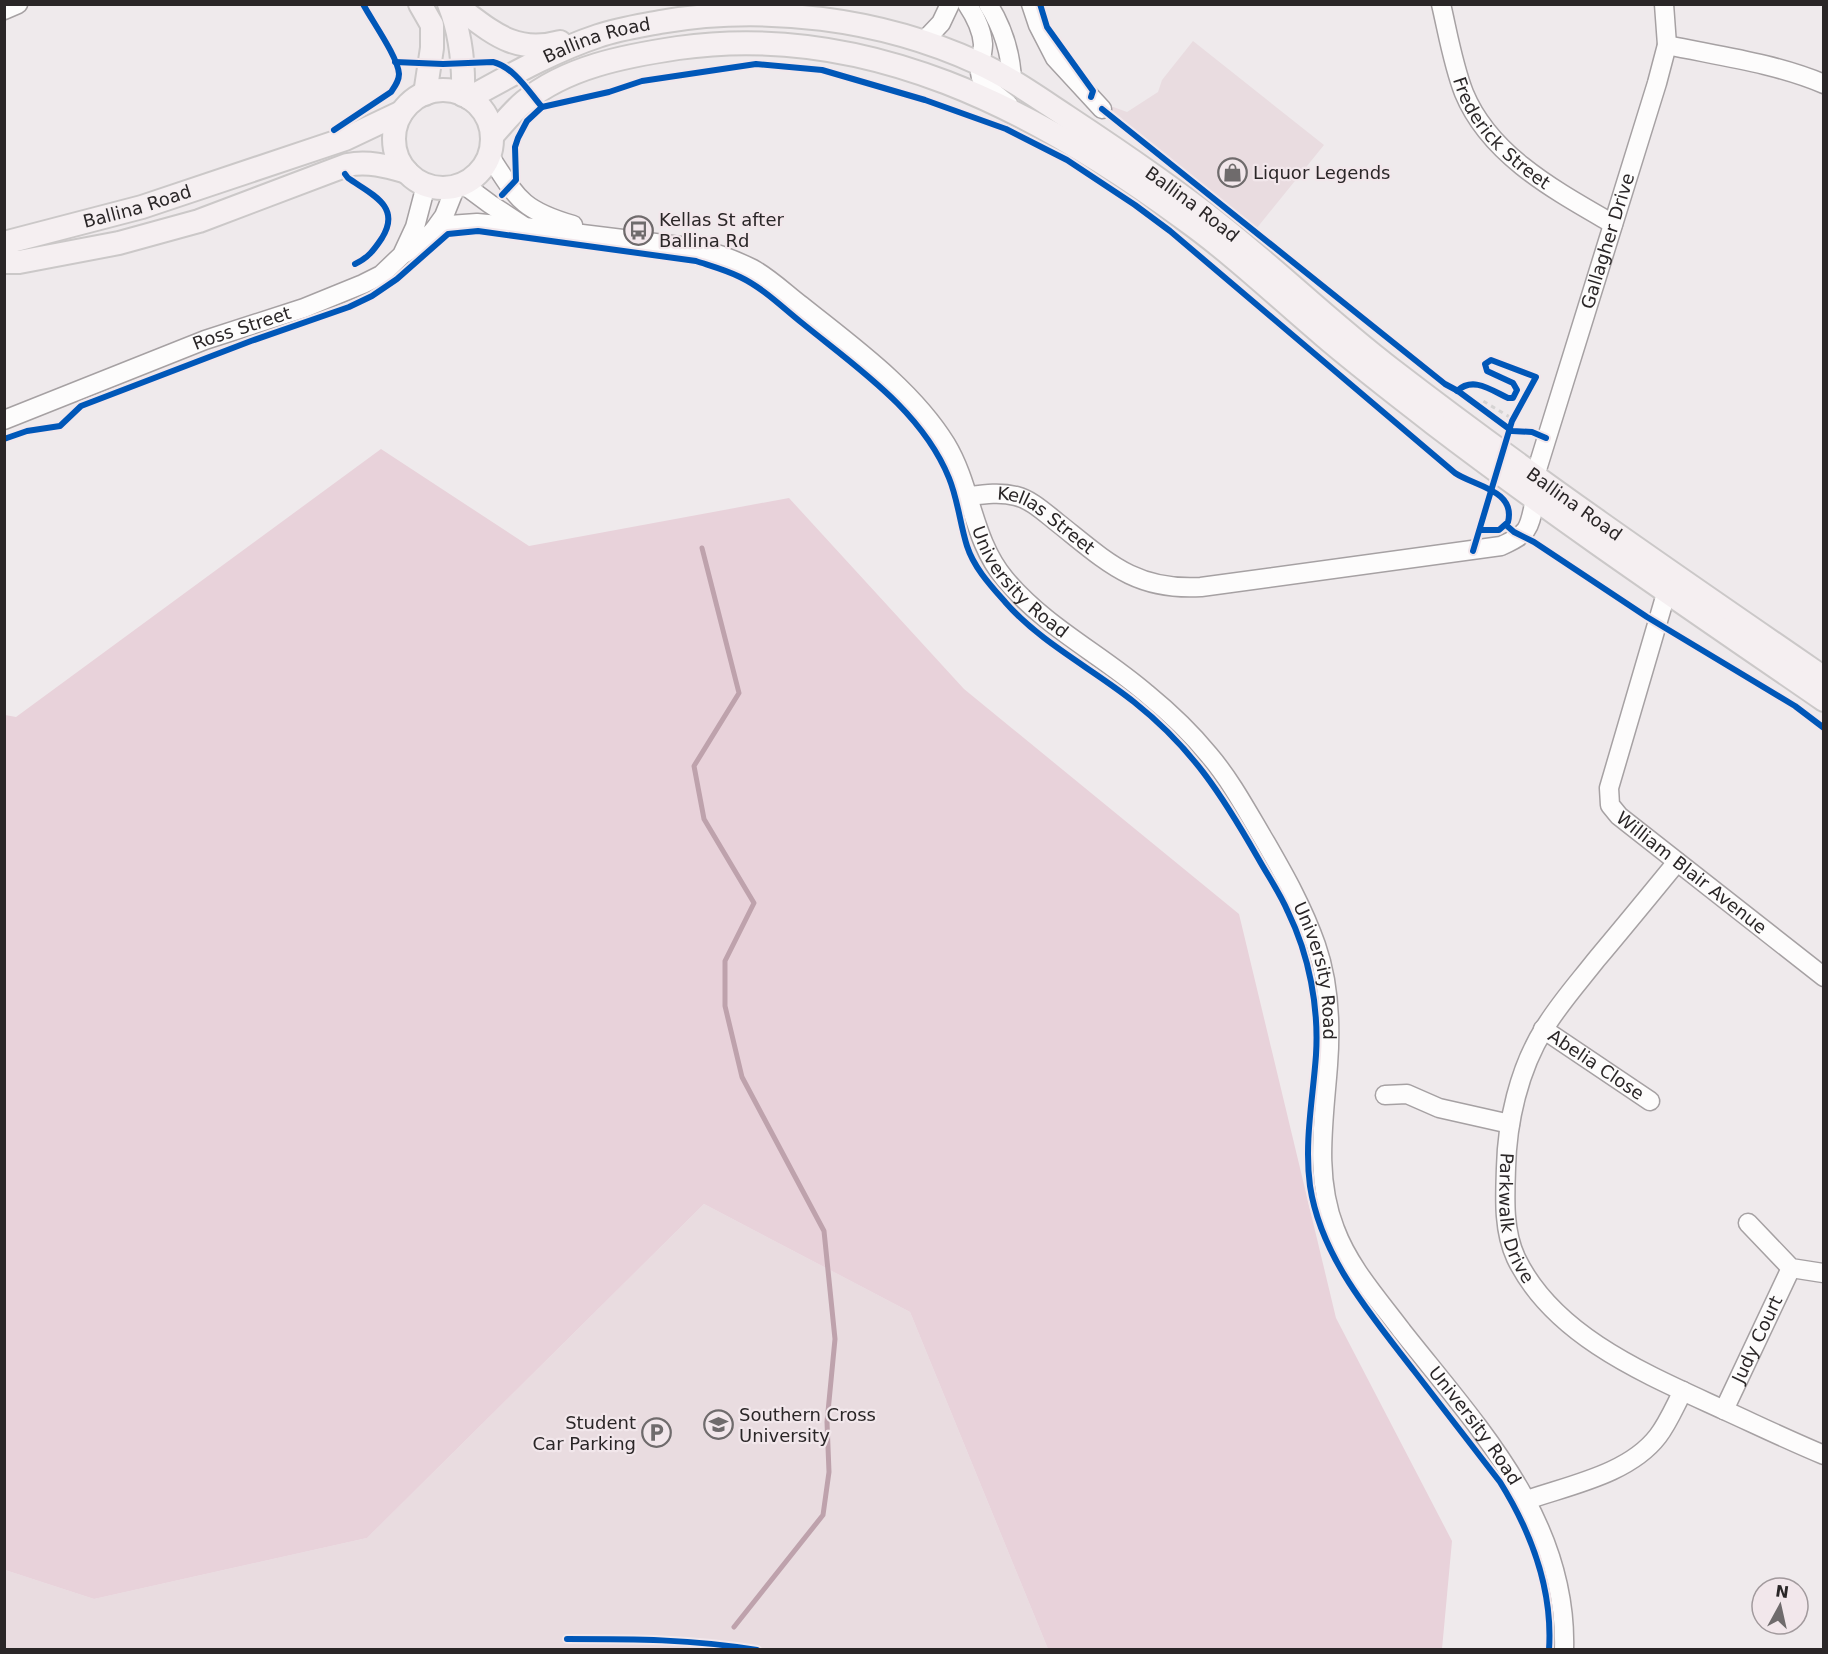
<svg xmlns="http://www.w3.org/2000/svg" width="1828" height="1654" font-family="'DejaVu Sans',sans-serif">
<style>
.built{fill:#e9dce0}
.green{fill:#e8d2da}
.lines{fill:none;stroke-linecap:round;stroke-linejoin:round}
.stream{stroke:#bea2ac;stroke-width:5}
.minor-casing{stroke:#a6a1a3;stroke-width:21}
.major-casing{stroke:#cbc8c8;stroke-width:26}
.path{stroke:#d5d3d3;stroke-width:3;stroke-dasharray:4.5 4.5;stroke-linecap:butt}
.minor{stroke:#fdfcfc;stroke-width:18}
.major{stroke:#f5eff1;stroke-width:22}
.cycleway-casing{stroke:#f2e7eb;stroke-width:10}
.cycleway{stroke:#0057b8;stroke-width:6}
.labels{text-anchor:middle;stroke-width:4.5;stroke-linejoin:round;paint-order:stroke}
.street-label{font-size:18px;fill:#2a2627;stroke:#f2e7eb}
.poi-label{font-size:18px;fill:#2a2627;stroke:#f2e7eb;text-anchor:start}
</style>
<rect width="100%" height="100%" fill="#efeaec"/>
<g class="built">
<path d="M 1193,41 L 1324,145 L 1256,229 L 1112,116 L 1105,104 L 1127,112 L 1158,92 L 1162,80 Z"/>
<path d="M 704,1204 L 910,1312 L 1048,1649 L 5,1650 L 5,1570 L 94,1599 L 367,1538 Z"/>
</g>
<path class="green" d="M 381,449 L 529,546 L 789,498 L 964,689 L 1239,914 L 1336,1318 L 1452,1541 L 1442,1649 L 1048,1649 L 910,1312 L 704,1204 L 367,1538 L 94,1599 L 5,1570 L 5,715 L 16,717 Z"/>
<g class="lines">
<path class="stream" d="M 702,548 L 739,693 L 694,766 L 704,819 L 754,903 L 725,961 L 725,1006 L 742,1077 L 824,1231 L 835,1339 L 827,1422 L 829,1472 L 823,1515 L 734,1627"/>
<defs>
<g id="minor">
<path d="M 967,4 C 975,16 982,30 983,44 C 983,56 976,71 983,81 C 989,91 999,97 1008,104"/>
<path d="M 988,4 C 1003,28 1011,53 1012,81"/>
<path d="M 1031,4 L 1038,25 L 1055,58 L 1102,109"/>
<path id="s1" d="M 1441,4 C 1448,34 1453,65 1464,93 C 1490,156 1556,191 1613,224"/>
<path d="M 4,10 L 18,4"/>
<path d="M 923,42 L 941,23 L 950,4"/>
<path d="M 1667,45 C 1719,56 1774,63 1824,84"/>
<path d="M 489,155 C 517,198 521,210 573,225"/>
<path id="s2" d="M 463,184 L 490,204 L 525,227 L 696,248 C 716,253 735,260 753,269 C 771,279 786,294 802,306 C 852,346 912,389 946,444 C 972,487 972,540 1005,579 C 1045,627 1101,654 1147,694 C 1169,712 1191,733 1209,755 C 1232,782 1248,813 1266,843 C 1285,876 1303,908 1316,945 C 1329,982 1331,1026 1328,1065 C 1324,1120 1314,1176 1335,1229 C 1349,1267 1378,1299 1402,1331 C 1477,1426 1568,1520 1564,1650"/>
<path d="M 434,230 L 444,216 L 456,186"/>
<path d="M 405,253 L 421,243 L 434,230 L 449,225 L 477,223 L 520,227"/>
<path id="s3" d="M 4,420 L 205,340 L 304,308 L 363,284 L 381,275 L 402,255 L 415,227 L 426,185"/>
<path id="s4" d="M 1535,476 L 1657,83 L 1667,45 L 1664,4"/>
<path id="s5" d="M 970,496 C 985,494 1001,492 1016,496 C 1032,500 1045,513 1058,523 C 1107,562 1135,591 1201,587 L 1501,546 C 1530,533 1529,529 1535,499"/>
<path id="s6" d="M 1670,580 L 1609,788 L 1610,805 L 1619,816 L 1824,977"/>
<path id="s7" d="M 1677,862 C 1650,895 1623,928 1596,960 C 1578,983 1559,1004 1544,1029 C 1519,1069 1507,1122 1506,1168 C 1505,1197 1503,1230 1516,1258 C 1554,1337 1648,1375 1724,1410 C 1757,1425 1790,1441 1824,1455"/>
<path id="s8" d="M 1543,1029 L 1650,1101"/>
<path d="M 1385,1095 L 1407,1094 L 1439,1108 L 1510,1124"/>
<path d="M 1748,1223 L 1791,1268 L 1823,1273"/>
<path id="s9" d="M 1724,1410 L 1791,1268"/>
<path d="M 1527,1500 C 1570,1485 1629,1474 1658,1436 C 1668,1423 1675,1406 1683,1391"/>
</g>
<g id="major">
<path d="M 420,4 L 432,25 L 432,48 L 425,94"/>
<path d="M 449,4 C 461,34 464,64 463,95"/>
<path d="M 454,4 C 490,30 513,55 560,42"/>
<circle cx="443" cy="139" r="49"/>
<path id="s10" d="M 469,98 C 511,75 553,51 598,36 C 618,29 639,26 660,22 C 765,4 880,18 978,63 C 1009,77 1037,97 1066,116 C 1119,151 1171,186 1221,226 C 1279,272 1332,324 1391,369 C 1531,477 1677,577 1824,678"/>
<path d="M 492,136 C 502,125 512,112 524,102 C 566,67 625,56 678,48 C 867,21 1036,110 1184,219 C 1233,254 1277,296 1323,335 C 1358,365 1396,394 1433,423 C 1560,520 1692,609 1824,700"/>
<path id="s11" d="M 4,243 L 142,207 L 345,139 L 402,112"/>
<path d="M 4,262 L 19,262 L 119,243 L 199,221 L 347,165 C 369,161 386,166 407,172"/>
</g>
</defs>
<use href="#minor" class="minor-casing"/>
<use href="#major" class="major-casing"/>
<path class="path" d="M 1475,404 L 1483,401 L 1513,419"/>
<use href="#minor" class="minor"/>
<use href="#major" class="major"/>
<defs>
<g id="cycleway">
<path d="M 1040,4 L 1047,27 L 1093,91 L 1091,97"/>
<path d="M 395,62 L 443,64 L 493,62 C 514,67 529,92 542,107"/>
<path d="M 1102,109 L 1445,384 L 1458,391 L 1512,431 L 1532,432 L 1546,438"/>
<path d="M 334,130 L 391,92 C 395,86 399,81 399,74 C 398,57 372,21 363,4"/>
<path d="M 345,174 L 348,178 C 371,194 402,206 382,238 C 374,250 368,258 355,264"/>
<path d="M 502,195 L 516,180 L 515,147 L 518,138 L 527,121 L 542,107 L 609,92 L 642,81 L 756,64 L 822,70 L 925,100 L 1006,129 L 1067,160 L 1135,205 L 1170,231 L 1455,473 C 1474,486 1516,490 1508,522 L 1499,530 L 1480,530"/>
<path d="M 1457,391 C 1473,376 1491,390 1508,398 L 1513,398 L 1517,390 L 1513,383 L 1487,371 L 1485,364 L 1491,360 L 1536,377 L 1512,421 L 1473,551"/>
<path d="M 4,439 L 27,431 L 60,426 L 81,406 L 251,341 L 349,307 L 372,296 L 397,279 L 448,234 L 478,231 L 696,261 C 711,266 726,270 740,277 C 763,288 782,307 802,323 C 856,367 922,411 949,478 C 958,500 960,524 967,546 C 974,568 991,586 1006,603 C 1041,643 1093,669 1134,702 C 1192,748 1222,795 1258,858 C 1268,876 1280,893 1288,912 C 1309,955 1319,1007 1316,1055 C 1313,1098 1304,1142 1310,1186 C 1321,1258 1372,1316 1415,1372 C 1444,1409 1472,1446 1500,1482 C 1531,1532 1553,1590 1549,1650"/>
<path d="M 1506,525 L 1514,532 L 1534,542 L 1647,617 L 1795,706 L 1824,728"/>
<path d="M 567,1639 C 632,1639 692,1639 757,1650"/>
</g>
</defs>
<use href="#cycleway" class="cycleway-casing"/>
<use href="#cycleway" class="cycleway"/>
</g>
<defs>
<symbol id="shop-ring" viewBox="-11 -11 22 22"><circle r="9.5" fill="#f2e7eb" stroke="#6f6b6c" stroke-width="1.5"/><path d="M-5-2.5h2.3a2.7 3.5 0 0 1 5.4 0H5L5.5 6h-11ZM-1.5-2.5h3a1.5 2.3 0 0 0-3 0Z" fill="#6f6b6c"/></symbol>
<symbol id="bus-ring" viewBox="-11 -11 22 22"><circle r="9.5" fill="#f2e7eb" stroke="#6f6b6c" stroke-width="1.5"/><path d="M-5-6H5V4H4V6H2V4H-2V6H-4V4H-5ZM-3.5-4V0h7V-4ZM-3.5 1.2v1.5H-2V1.2ZM2 1.2v1.5H3.5V1.2Z" fill="#6f6b6c"/></symbol>
<symbol id="university-ring" viewBox="-11 -11 22 22"><circle r="9.5" fill="#f2e7eb" stroke="#6f6b6c" stroke-width="1.5"/><path d="M0-5L7-2L0 1L-7-2ZM-4 1L0 2.5L4 1V4Q0 6-4 4Z" fill="#6f6b6c"/></symbol>
<symbol id="parking-ring" viewBox="-11 -11 22 22"><circle r="9.5" fill="#f2e7eb" stroke="#6f6b6c" stroke-width="1.5"/><path d="M-3.5-5.5H1a3.5 3.5 0 0 1 0 7H-1V5.5H-3.5ZM-1-3.4V-.6H.8a1.4 1.4 0 0 0 0-2.8Z" fill="#6f6b6c"/></symbol>
</defs>
<g fill-rule="evenodd">
<use href="#shop-ring" x="1216" y="156" width="33" height="33"/>
<use href="#bus-ring" x="622" y="214" width="33" height="33"/>
<use href="#university-ring" x="702" y="1408" width="33" height="33"/>
<use href="#parking-ring" x="640" y="1416" width="33" height="33"/>
</g>
<g class="labels">
<g class="street-label">
<text dy="6" stroke="none"><textPath href="#s10" startOffset="141">Ballina Road</textPath></text>
<text dy="6" stroke="none"><textPath href="#s1" startOffset="147">Frederick Street</textPath></text>
<text dy="6" stroke="none"><textPath href="#s10" startOffset="789">Ballina Road</textPath></text>
<text dy="6" stroke="none"><textPath href="#s11" startOffset="138">Ballina Road</textPath></text>
<text dy="6" stroke="none"><textPath href="#s4" startOffset="246">Gallagher Drive</textPath></text>
<text dy="6" stroke="none"><textPath href="#s3" startOffset="255">Ross Street</textPath></text>
<text dy="6" stroke="none"><textPath href="#s10" startOffset="1275">Ballina Road</textPath></text>
<text dy="6" stroke="none"><textPath href="#s5" startOffset="84">Kellas Street</textPath></text>
<text dy="6" stroke="none"><textPath href="#s2" startOffset="730">University Road</textPath></text>
<text dy="6" stroke="none"><textPath href="#s6" startOffset="340">William Blair Avenue</textPath></text>
<text dy="6" stroke="none"><textPath href="#s2" startOffset="1233">University Road</textPath></text>
<text dy="6" stroke="none"><textPath href="#s8" startOffset="64">Abelia Close</textPath></text>
<text dy="6" stroke="none"><textPath href="#s7" startOffset="411">Parkwalk Drive</textPath></text>
<text dy="6" stroke="none"><textPath href="#s9" startOffset="78">Judy Court</textPath></text>
<text dy="6" stroke="none"><textPath href="#s2" startOffset="1737">University Road</textPath></text>
</g>
<g class="poi-label">
<text x="1253" y="179">Liquor Legends</text>
<text x="659" y="226">Kellas St after<tspan x="659" dy="21">Ballina Rd</tspan></text>
<text x="739" y="1421">Southern Cross<tspan x="739" dy="21">University</tspan></text>
<text x="636" y="1429" text-anchor="end">Student<tspan x="636" dy="21">Car Parking</tspan></text>
</g>
</g>
<rect width="1828" height="1654" fill="none" stroke="#2a2627" stroke-width="12"/>
<g transform="translate(1780 1606) rotate(8)"><circle r="28" fill="#f2e7eb" stroke="#a29a9d" stroke-width="1.5"/>
<path d="M0-4.5L10 22L0 15L-10 22Z" fill="#6f6b6c"/>
<text y="-9" font-size="16" font-weight="bold" text-anchor="middle" fill="#2a2627">N</text>
</g>
</svg>
